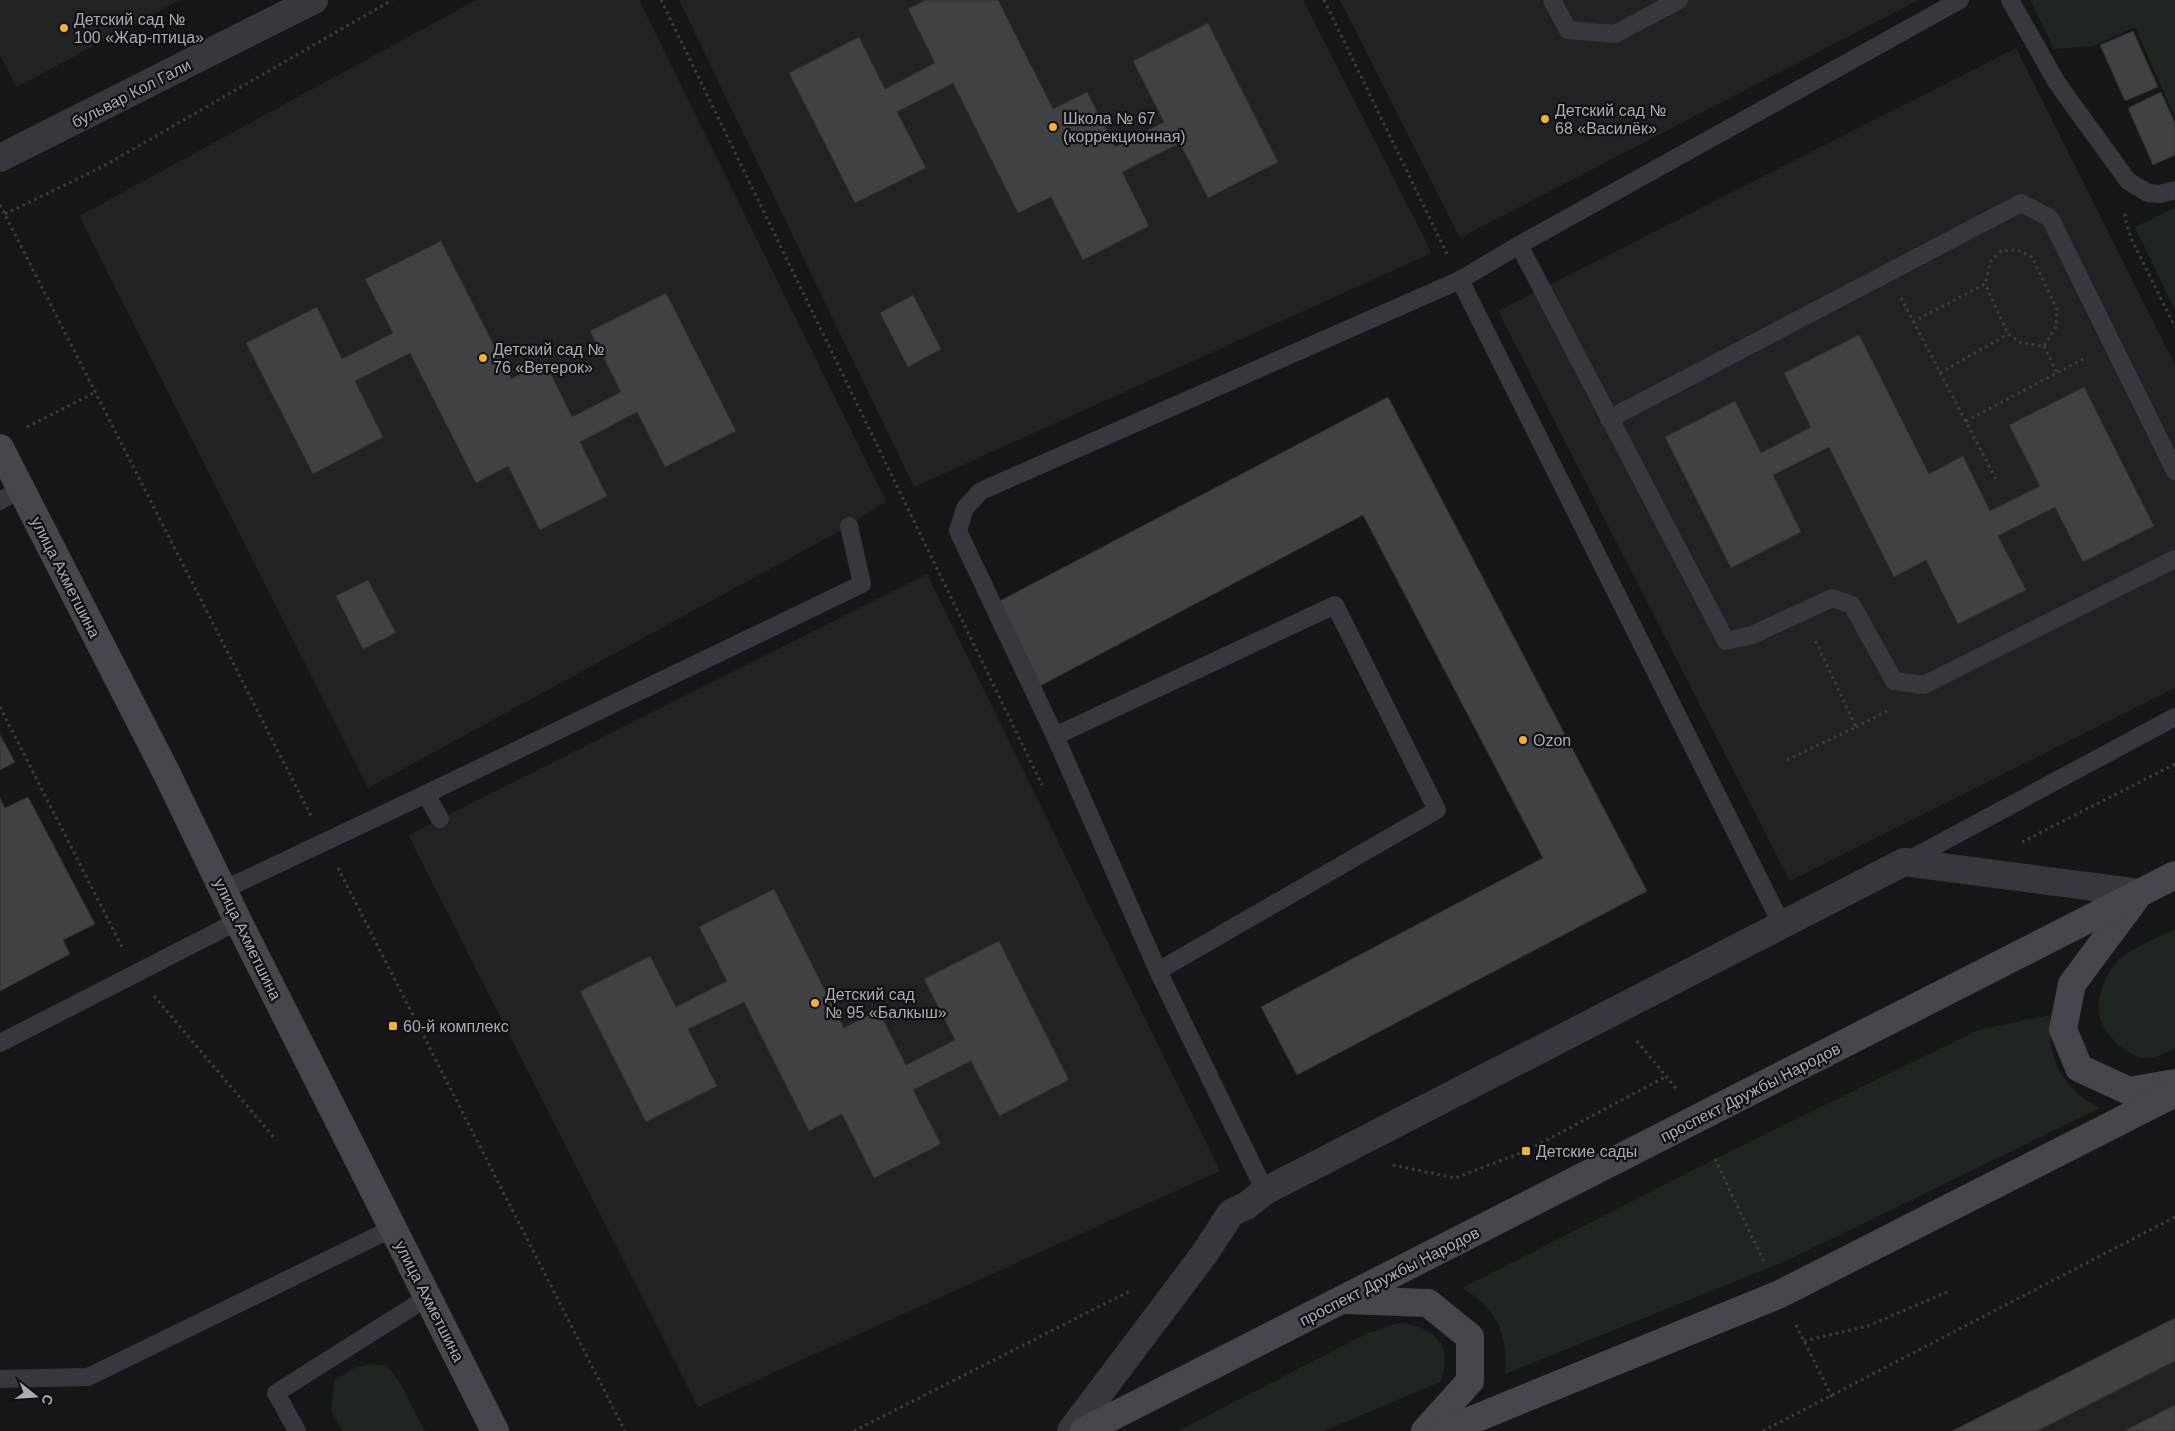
<svg xmlns="http://www.w3.org/2000/svg" width="2175" height="1431" font-family="Helvetica,sans-serif">
<style>
.built{fill:#222225}
.green{fill:#1e261f}
.building{fill:#404145;stroke:#303034}
.lines{fill:none;stroke-linecap:round;stroke-linejoin:round}
.path{stroke:#3d3f44;stroke-width:3;stroke-dasharray:2.5 4;stroke-linecap:butt}
.lane{stroke:#37383d;stroke-width:18}
.street{stroke:#37383d;stroke-width:28}
.secondary{stroke:#45474d;stroke-width:28}
.poi-dot{fill:#f2b134;stroke:#111113;stroke-width:2}
.labels{text-anchor:middle;stroke-width:4.5;stroke-linejoin:round;paint-order:stroke}
.poi-label{font-size:16px;fill:#a8adb8;stroke:#111113;text-anchor:start}
.street-label{font-size:16px;fill:#a8adb8;stroke:#111113}
</style>
<rect width="100%" height="100%" fill="#161618"/>
<g class="built">
<path d="M 0,0 L 180,0 L 17,87 L 0,55 Z"/>
<path d="M 476,0 L 639,0 L 886,501 L 849,526 L 368,788 L 79,216 Z"/>
<path d="M 679,0 L 1303,0 L 1432,253 L 914,487 Z"/>
<path d="M 1340,0 L 1919,0 L 1460,238 Z"/>
<path d="M 2016,48 L 2175,365 L 2175,688 L 1790,881 L 1498,311 Z"/>
<path d="M 927,574 L 1220,1171 L 698,1407 L 408,835 Z"/>
<path d="M 2175,1318 L 2175,1431 L 1952,1431 Z"/>
</g>
<g class="green">
<path d="M 2030,0 L 2175,0 L 2175,118 L 2135,27 L 2093,46 L 2054,49 Z"/>
<path d="M 2175,208 L 2175,310 L 2135,227 Z"/>
<path d="M 2175,929 L 2175,1048 C 2165,1053 2155,1059 2143,1058 C 2126,1056 2101,1031 2099,1014 C 2096,995 2108,967 2124,956 C 2138,945 2159,938 2175,929 Z"/>
<path d="M 2050,1015 C 2048,1059 2060,1087 2100,1108 L 1788,1260 L 1505,1374 C 1508,1334 1497,1308 1462,1288 L 1715,1159 L 1978,1030 Z"/>
<path d="M 1399,1323 C 1434,1326 1455,1346 1440,1382 L 1324,1431 L 1178,1431 L 1368,1333 Z"/>
<path d="M 373,1364 L 387,1366 L 400,1383 L 425,1431 L 342,1431 L 331,1410 L 335,1380 L 356,1367 Z"/>
</g>
<g class="building">
<path d="M 926,0 L 998,0 L 1053,109 L 1087,92 L 1115,147 L 1164,122 L 1133,61 L 1208,23 L 1278,162 L 1208,198 L 1180,143 L 1122,172 L 1149,226 L 1083,260 L 1051,197 L 1018,213 L 953,83 L 897,112 L 926,168 L 855,203 L 789,73 L 859,37 L 885,89 L 935,63 L 908,9 Z"/>
<path d="M 2133,31 L 2158,87 L 2125,101 L 2100,45 Z"/>
<path d="M 2161,92 L 2175,123 L 2175,155 L 2153,165 L 2128,108 Z"/>
<path d="M 441,241 L 511,379 L 545,362 L 572,417 L 621,392 L 590,331 L 666,293 L 736,431 L 665,467 L 637,412 L 580,442 L 607,496 L 540,530 L 508,466 L 476,483 L 410,353 L 355,381 L 383,437 L 313,474 L 246,343 L 317,307 L 342,359 L 393,333 L 365,279 Z"/>
<path d="M 913,295 L 941,349 L 908,367 L 880,313 Z"/>
<path d="M 1859,335 L 1929,474 L 1963,456 L 1990,511 L 2040,486 L 2009,425 L 2084,387 L 2154,526 L 2083,562 L 2055,507 L 1998,536 L 2026,590 L 1958,624 L 1926,560 L 1894,577 L 1829,447 L 1773,475 L 1801,532 L 1731,568 L 1665,437 L 1735,401 L 1761,453 L 1811,427 L 1784,373 Z"/>
<path d="M 1388,397 L 1647,891 L 1297,1075 L 1261,1007 L 1543,858 L 1363,515 L 1038,687 L 994,604 Z"/>
<path d="M 368,580 L 396,633 L 363,649 L 336,596 Z"/>
<path d="M 0,735 L 15,762 L 0,770 Z"/>
<path d="M 28,797 L 95,924 L 63,940 L 70,954 L 0,991 L 0,798 L 5,808 Z"/>
<path d="M 774,889 L 844,1028 L 878,1010 L 906,1065 L 955,1040 L 924,979 L 999,941 L 1069,1080 L 999,1116 L 971,1061 L 913,1090 L 941,1144 L 874,1178 L 842,1114 L 809,1131 L 744,1002 L 688,1029 L 717,1086 L 646,1122 L 580,991 L 650,956 L 676,1007 L 727,981 L 699,927 Z"/>
<path d="M 2175,1318 L 2175,1361 L 2037,1431 L 1952,1431 Z"/>
<path d="M 2175,1405 L 2175,1431 L 2124,1431 Z"/>
</g>
<g class="lines">
<g class="path">
<path d="M 661,0 L 1042,785"/>
<path d="M 1324,0 L 1447,254"/>
<path d="M 0,205 L 311,816"/>
<path d="M 5,214 L 102,167 L 392,0"/>
<path d="M 2125,214 L 2126,223 L 2131,238 L 2175,327"/>
<path d="M 1901,298 L 1996,479"/>
<path d="M 1913,322 L 1985,284 L 1991,261 L 2001,251 L 2017,250 L 2032,257 L 2057,309 L 2056,327 L 2044,346 L 2021,343 L 2008,334 L 1985,284"/>
<path d="M 2044,346 L 2057,373"/>
<path d="M 1940,373 L 2008,334"/>
<path d="M 1966,421 L 2087,357"/>
<path d="M 27,427 L 96,392"/>
<path d="M 0,707 L 122,947"/>
<path d="M 1856,727 L 1889,710"/>
<path d="M 1787,760 L 1856,727 L 1814,638"/>
<path d="M 2022,842 L 2175,764"/>
<path d="M 338,868 L 625,1431"/>
<path d="M 154,996 L 276,1140"/>
<path d="M 1637,1041 L 1678,1091"/>
<path d="M 1715,1159 L 1765,1264"/>
<path d="M 1393,1165 L 1455,1178 L 1526,1151 L 1665,1077"/>
<path d="M 1796,1325 L 1832,1397"/>
<path d="M 1804,1341 L 1868,1326 L 1949,1291"/>
<path d="M 854,1431 L 1132,1290"/>
<path d="M 1763,1431 L 2175,1217"/>
</g>
<g class="lane">
<path d="M 1552,0 L 1568,30 L 1615,34 L 1679,0"/>
<path d="M 2010,0 L 2057,83 L 2128,181 L 2148,193 L 2160,194 L 2175,190"/>
<path d="M 1519,245 L 1726,641 L 1752,635 L 1832,598 L 1852,605 L 1894,681 L 1924,685 L 2175,559"/>
<path d="M 1460,280 L 1782,925"/>
<path d="M 1609,419 L 2021,203 L 2050,218 L 2175,471"/>
<path d="M 0,501 L 21,489"/>
<path d="M 1055,736 L 958,531 L 965,508 L 981,491 L 1460,280 L 1519,245 L 1960,0"/>
<path d="M 426,794 L 440,819"/>
<path d="M 1905,862 L 2175,717"/>
<path d="M 223,890 L 426,794 L 862,584 L 849,526"/>
<path d="M 1158,971 L 1437,810 L 1335,605 L 1055,736 L 1158,971 L 1265,1191"/>
<path d="M 0,1043 L 238,921"/>
<path d="M 0,1379 L 88,1377 L 393,1228"/>
<path d="M 297,1431 L 276,1393 L 428,1297"/>
</g>
<g class="street">
<path d="M 0,158 L 314,0"/>
<path d="M 1071,1431 L 1205,1253 L 1231,1213 L 1246,1206 L 1265,1191 L 1904,862 L 2140,893"/>
</g>
<g class="secondary">
<path d="M 0,448 L 167,774 L 238,921 L 495,1431"/>
<path d="M 2136,898 L 2072,984 L 2063,1029 L 2079,1068 L 2129,1091 L 2175,1083"/>
<path d="M 1345,1300 L 1428,1303 L 1470,1337 L 1470,1381 L 1425,1431"/>
<path d="M 1084,1431 L 2175,875"/>
<path d="M 1445,1431 L 1780,1294 L 2175,1093"/>
</g>
</g>
<g class="poi-dot">
<circle cx="64" cy="28" r="5"/>
<circle cx="1545" cy="119" r="5"/>
<circle cx="1053" cy="127" r="5"/>
<circle cx="483" cy="358" r="5"/>
<circle cx="1523" cy="740" r="5"/>
<circle cx="815" cy="1003" r="5"/>
<rect x="388" y="1021" width="10" height="10" rx="2.5"/>
<rect x="1521" y="1146" width="10" height="10" rx="2.5"/>
</g>
<g class="labels">
<g class="poi-label">
<text x="74" y="25">Детский сад №<tspan x="74" dy="18">100 «Жар-птица»</tspan></text>
<text x="1555" y="116">Детский сад №<tspan x="1555" dy="18">68 «Василёк»</tspan></text>
<text x="1063" y="124">Школа № 67<tspan x="1063" dy="18">(коррекционная)</tspan></text>
<text x="493" y="355">Детский сад №<tspan x="493" dy="18">76 «Ветерок»</tspan></text>
<text x="1533" y="746">Ozon</text>
<text x="825" y="1000">Детский сад<tspan x="825" dy="18">№ 95 «Балкыш»</tspan></text>
<text x="403" y="1032">60-й комплекс</text>
<text x="1536" y="1157">Детские сады</text>
</g>
<g class="street-label">
<text transform="translate(131 93) rotate(-27)" y="6">бульвар Кол Гали</text>
<text transform="translate(66 577) rotate(63)" y="6">улица Ахметшина</text>
<text transform="translate(248 939) rotate(64)" y="6">улица Ахметшина</text>
<text transform="translate(1750 1092) rotate(-27)" y="6">проспект Дружбы Народов</text>
<text transform="translate(1389 1276) rotate(-27)" y="6">проспект Дружбы Народов</text>
<text transform="translate(430 1301) rotate(63)" y="6">улица Ахметшина</text>
</g>
</g>
<g transform="translate(35 1396) rotate(107)" stroke="#111113" stroke-width="4" paint-order="stroke">
<path d="M0-4L9 19L0 12L-9 19Z" fill="#a8adb8"/>
<text y="-8" font-size="14" font-weight="bold" text-anchor="middle" fill="#a8adb8">С</text>
</g>
</svg>
